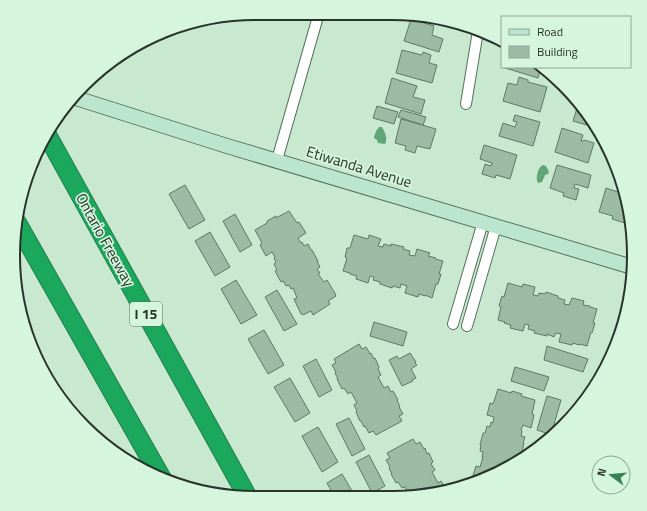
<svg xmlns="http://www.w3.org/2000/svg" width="647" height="511" font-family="'Titillium Web',sans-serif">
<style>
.water{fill:#60a576}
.building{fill:#9cbba4;stroke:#5c7964}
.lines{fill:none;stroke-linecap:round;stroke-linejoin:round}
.minor-casing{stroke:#55725d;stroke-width:12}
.secondary-casing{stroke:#55725d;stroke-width:16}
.motorway-casing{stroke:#207f4c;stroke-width:20}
.minor{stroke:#fff;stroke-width:10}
.secondary{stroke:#bbe5ce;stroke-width:14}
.motorway{stroke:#1ba85d;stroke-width:18}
.labels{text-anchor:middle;stroke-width:3.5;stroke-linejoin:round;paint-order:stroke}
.shield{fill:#d5f5dd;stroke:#5c6e60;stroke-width:1}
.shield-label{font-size:14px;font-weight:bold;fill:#28342b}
.street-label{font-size:15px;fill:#28342b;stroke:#d5f5dd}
.rim{fill:none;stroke:#28342b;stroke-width:2}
</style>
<rect width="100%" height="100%" fill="#c8e8d0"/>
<g class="water">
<path d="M 379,127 L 382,127 C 385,132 388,139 385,144 L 378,143 L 377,140 L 374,138 C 374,135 377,129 379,127 Z"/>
<path d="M 543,165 L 546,166 L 549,172 L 548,174 L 545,175 L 542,182 L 538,183 L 537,181 C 536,176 538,167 543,165 Z"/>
</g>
<g class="building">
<path d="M 411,19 L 434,26 L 432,35 L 443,39 L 439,52 L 404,41 Z"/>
<path d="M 402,50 L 422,55 L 423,52 L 431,55 L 429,63 L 437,65 L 432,83 L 396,73 Z"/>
<path d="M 502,67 L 541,67 L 538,78 Z"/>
<path d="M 519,77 L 528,80 L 528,82 L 547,87 L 540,112 L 503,101 L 508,83 L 517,85 Z"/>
<path d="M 392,78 L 417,86 L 413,97 L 425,100 L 421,114 L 385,103 Z"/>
<path d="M 578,105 L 597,128 L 573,121 Z"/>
<path d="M 377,106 L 398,112 L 394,124 L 373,118 Z"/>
<path d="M 401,110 L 426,117 L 423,125 L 398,117 Z"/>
<path d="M 515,115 L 540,122 L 533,146 L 499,136 L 503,123 L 515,127 L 517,122 L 513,121 Z"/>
<path d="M 401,119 L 436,129 L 430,149 L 417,146 L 415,153 L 405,150 L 406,146 L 395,143 Z"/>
<path d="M 562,128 L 583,135 L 581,141 L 583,141 L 584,140 L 594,143 L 588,163 L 555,152 Z"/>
<path d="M 484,145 L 517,155 L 510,179 L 496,175 L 495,178 L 482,174 L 485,164 L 491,166 L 492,163 L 480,159 Z"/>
<path d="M 557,165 L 591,175 L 588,188 L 575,184 L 574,188 L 579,189 L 576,200 L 563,196 L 564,193 L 550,188 Z"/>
<path d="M 185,185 L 205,220 L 189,229 L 169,194 Z"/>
<path d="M 606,188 L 621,193 L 627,209 L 624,208 L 623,212 L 628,213 L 625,223 L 612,219 L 613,216 L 599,212 Z"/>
<path d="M 289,211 L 297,223 L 299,222 L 306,233 L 298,238 L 301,243 L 302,242 L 304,246 L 308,244 L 311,250 L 312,250 L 318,261 L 317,261 L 320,267 L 317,269 L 320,273 L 318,274 L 324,282 L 327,280 L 336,295 L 335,295 L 336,296 L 328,301 L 330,304 L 313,315 L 311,311 L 303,315 L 302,314 L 301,314 L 294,299 L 297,298 L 293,288 L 291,289 L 289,285 L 286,286 L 283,281 L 281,282 L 275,271 L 277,270 L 274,264 L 276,262 L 274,258 L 275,257 L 272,252 L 266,256 L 260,245 L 262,243 L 255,230 L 267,223 L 267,221 L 276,216 L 276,218 Z"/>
<path d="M 235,214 L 252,245 L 240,252 L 223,221 Z"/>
<path d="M 210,232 L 230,267 L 215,276 L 195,241 Z"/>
<path d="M 354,235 L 368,239 L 369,235 L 381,239 L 378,246 L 383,247 L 384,244 L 391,246 L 391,244 L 404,247 L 403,249 L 410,251 L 409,255 L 415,256 L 417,249 L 430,253 L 428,256 L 436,258 L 435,259 L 443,261 L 439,274 L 441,274 L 438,284 L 436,284 L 432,298 L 425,295 L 425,296 L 419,294 L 418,297 L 405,293 L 407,286 L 401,284 L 400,288 L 393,286 L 392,288 L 380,284 L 380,282 L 373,280 L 374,277 L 370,276 L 368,283 L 356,279 L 357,276 L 350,274 L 350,273 L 343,271 L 347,258 L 345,257 L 347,248 L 350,248 Z"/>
<path d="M 236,280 L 257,315 L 241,324 L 221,289 Z"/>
<path d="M 508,283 L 522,287 L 523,284 L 535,287 L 533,295 L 538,296 L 539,293 L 545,294 L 546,292 L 558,296 L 558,298 L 565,300 L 564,304 L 569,305 L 572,298 L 584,301 L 583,305 L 590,306 L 590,307 L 597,309 L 593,323 L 595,323 L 592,333 L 591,332 L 587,346 L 579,344 L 579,345 L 573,343 L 572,345 L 559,342 L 561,334 L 556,333 L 554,337 L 547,334 L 547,336 L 534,333 L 535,331 L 528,329 L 529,325 L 525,324 L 523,331 L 510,328 L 511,325 L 504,323 L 505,322 L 498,320 L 501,307 L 499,306 L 502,296 L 504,297 Z"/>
<path d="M 277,290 L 297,324 L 284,331 L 265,297 Z"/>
<path d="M 374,322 L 407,332 L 403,346 L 370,336 Z"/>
<path d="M 264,330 L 284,365 L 268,374 L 248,339 Z"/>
<path d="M 359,344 L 362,349 L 366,347 L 370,354 L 371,353 L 374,359 L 375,358 L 379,367 L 378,369 L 381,375 L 378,377 L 384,388 L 388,386 L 391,392 L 393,391 L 398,400 L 397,401 L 400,406 L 399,407 L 403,414 L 399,416 L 402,421 L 376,435 L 373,431 L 369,433 L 365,426 L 364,427 L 361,421 L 360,421 L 356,412 L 357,411 L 354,405 L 357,403 L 351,392 L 348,394 L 344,388 L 342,389 L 337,379 L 338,379 L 335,373 L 336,372 L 332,365 L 336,363 L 334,359 Z"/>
<path d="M 547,346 L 588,359 L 583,372 L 544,360 Z"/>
<path d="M 410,353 L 416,362 L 415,363 L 417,365 L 411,369 L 416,378 L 412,380 L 413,381 L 402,386 L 389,360 L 397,356 L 399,359 Z"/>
<path d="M 316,359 L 332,390 L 319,397 L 303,366 Z"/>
<path d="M 515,367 L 549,377 L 544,391 L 511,381 Z"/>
<path d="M 290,378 L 310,413 L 295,422 L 274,387 Z"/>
<path d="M 498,389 L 511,393 L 512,391 L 522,394 L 521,396 L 535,400 L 532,414 L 534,415 L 531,428 L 523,425 L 521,430 L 522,431 L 521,436 L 525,437 L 523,443 L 524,443 L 521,456 L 519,455 L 518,461 L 514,461 L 513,465 L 511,465 L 511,466 L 472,482 L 471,482 L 476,466 L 480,467 L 483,457 L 482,457 L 483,452 L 480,451 L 481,445 L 480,445 L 483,433 L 485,433 L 487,426 L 490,427 L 491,422 L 493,423 L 494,417 L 487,415 L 490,403 L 493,404 Z"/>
<path d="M 547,396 L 561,400 L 552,431 L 549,434 L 537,430 Z"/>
<path d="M 349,418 L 365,449 L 352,456 L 336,424 Z"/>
<path d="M 318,427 L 338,462 L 322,472 L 302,436 Z"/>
<path d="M 413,439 L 416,444 L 420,442 L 424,449 L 425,448 L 427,454 L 429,453 L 433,462 L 431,464 L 435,470 L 432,472 L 438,483 L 441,481 L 445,487 L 446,486 L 449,491 L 410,497 L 405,487 L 402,488 L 398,482 L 396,483 L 391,474 L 392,474 L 389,468 L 390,467 L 386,460 L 390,458 L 387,453 Z"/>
<path d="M 369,455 L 385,486 L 372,493 L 356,462 Z"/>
<path d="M 342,474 L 355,496 L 334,496 L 327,483 Z"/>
</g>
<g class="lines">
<defs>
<g id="minor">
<path d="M 466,104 L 478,31"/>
<path d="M 277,160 L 319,13"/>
<path d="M 453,324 L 483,222"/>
<path d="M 467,326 L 496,226"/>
</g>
<path id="secondary" d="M 75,95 L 79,99 L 227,146 L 629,266"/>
<g id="motorway">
<path d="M 46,133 L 246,494"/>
<path d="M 17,223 L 162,479"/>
</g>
</defs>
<use href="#minor" class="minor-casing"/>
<use href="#secondary" class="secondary-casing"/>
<use href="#motorway" class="motorway-casing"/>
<use href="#minor" class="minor"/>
<use href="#secondary" class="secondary"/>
<use href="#motorway" class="motorway"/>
</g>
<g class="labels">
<rect class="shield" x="130" y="302" width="32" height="24" rx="3"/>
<g class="shield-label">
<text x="146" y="319">I 15</text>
</g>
<g class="street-label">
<text transform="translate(359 167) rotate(17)" y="5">Etiwanda Avenue</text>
<text transform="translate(105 240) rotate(61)" y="5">Ontario Freeway</text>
</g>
</g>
<path d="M0 0H647V511H0ZM255 20H392A235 235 0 0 1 627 255V256A235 235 0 0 1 392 491H255A235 235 0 0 1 20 256V255A235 235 0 0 1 255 20Z" fill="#d5f5dd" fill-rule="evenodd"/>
<path class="rim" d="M255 20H392A235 235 0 0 1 627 255V256A235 235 0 0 1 392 491H255A235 235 0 0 1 20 256V255A235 235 0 0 1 255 20Z"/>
<rect x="501" y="16" width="130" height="52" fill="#d5f5dd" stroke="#90a896"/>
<rect x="509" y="29" width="20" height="6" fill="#bbe5ce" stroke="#90a896"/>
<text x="537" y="36" font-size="12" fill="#28342b">Road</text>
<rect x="509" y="46" width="20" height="12" fill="#9cbba4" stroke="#90a896"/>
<text x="537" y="56" font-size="12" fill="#28342b">Building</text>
<g transform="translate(611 475) rotate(286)"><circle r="19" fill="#d5f5dd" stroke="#90a896"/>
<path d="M0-3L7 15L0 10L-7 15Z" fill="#368353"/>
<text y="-6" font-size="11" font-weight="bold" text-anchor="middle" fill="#28342b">N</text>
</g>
</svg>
